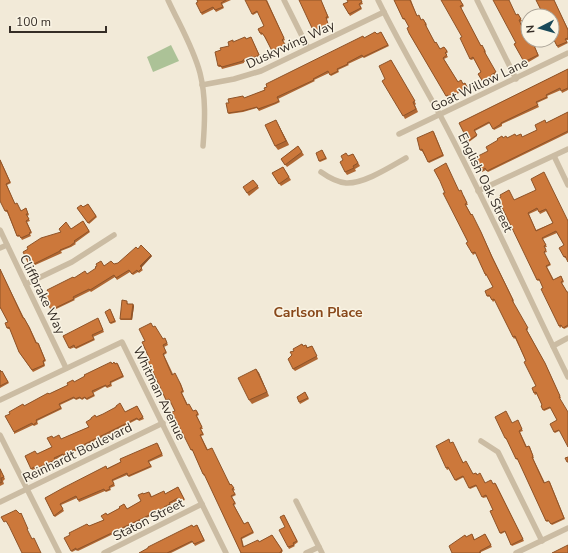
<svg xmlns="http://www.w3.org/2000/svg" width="568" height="553" font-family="'Nunito Sans',sans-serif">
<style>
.green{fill:#acc297}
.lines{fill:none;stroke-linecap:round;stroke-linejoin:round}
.street{stroke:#cbbca3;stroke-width:5.5}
.wall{fill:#af6733;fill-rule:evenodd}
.shaded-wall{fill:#8f5429}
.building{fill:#cc783b;stroke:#8f5429;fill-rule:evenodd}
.labels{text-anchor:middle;stroke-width:3;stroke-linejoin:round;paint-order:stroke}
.street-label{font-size:13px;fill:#352d26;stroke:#faf4e4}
.neighbourhood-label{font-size:14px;font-weight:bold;fill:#88481a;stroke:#faf4e4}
</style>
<rect width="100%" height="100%" fill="#f2ead8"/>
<path class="green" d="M 171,45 L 179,61 L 153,72 L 147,57 Z"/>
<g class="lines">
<g class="street">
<path d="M 168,0 C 179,24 193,47 200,73 C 206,97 205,121 203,146"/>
<path d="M 284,0 L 308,48"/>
<path d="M 378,0 C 397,39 419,77 440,115 C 486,201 525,290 568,377"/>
<path d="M 477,0 L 516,79"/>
<path d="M 202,85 L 234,79 L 261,71 L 384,12"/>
<path d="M 399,134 L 568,53"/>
<path d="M 554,156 L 568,185"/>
<path d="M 321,172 C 328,177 336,182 346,183 C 364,184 390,167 406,158"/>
<path d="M 478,191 L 568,149"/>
<path d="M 0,230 L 66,368"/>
<path d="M 0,248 L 7,245"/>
<path d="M 26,284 L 72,262 L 114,235"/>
<path d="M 553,346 L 568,338"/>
<path d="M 0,400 L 122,342 L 226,553"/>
<path d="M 0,435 L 59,553"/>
<path d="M 481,441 L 498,452 L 542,541"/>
<path d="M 296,501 L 322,553"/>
<path d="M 0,502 L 163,423"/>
<path d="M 104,553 L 202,504"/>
<path d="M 306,553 L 319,547"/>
<path d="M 516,553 L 568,528"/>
</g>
</g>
<g class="wall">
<path d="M 197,0 L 231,0 L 222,4 L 224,8 L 216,12 L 214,9 L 202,15 L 201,13 Z"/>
<path d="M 267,0 L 285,40 L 283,41 L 286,46 L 273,52 L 265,38 L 263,34 L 261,35 L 258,29 L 264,26 L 258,12 L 253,15 L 252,14 Z"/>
<path d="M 321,0 L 329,18 L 326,19 L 329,26 L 317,32 L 316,29 L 313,30 L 312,28 Z"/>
<path d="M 361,0 L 363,4 L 360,5 L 362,9 L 350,16 L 343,4 L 348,2 Z"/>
<path d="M 394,0 L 411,0 L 417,16 L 421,20 L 424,20 L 427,25 L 426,26 L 435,43 L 440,49 L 444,47 L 448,52 L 446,54 L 448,57 L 444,59 L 458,82 L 463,84 L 465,83 L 468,88 L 450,98 L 449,96 L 447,97 L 409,33 L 409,27 L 405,19 L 404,20 L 403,19 Z"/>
<path d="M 457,0 L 460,0 L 464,6 L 461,8 L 481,46 L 483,47 L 486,52 L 485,53 L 496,74 L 492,76 L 494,78 L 484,83 L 478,74 L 481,72 L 474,59 L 471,60 L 470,59 L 462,37 Z"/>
<path d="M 536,0 L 554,0 L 568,29 L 568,40 L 566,40 L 568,43 L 558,48 L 553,38 L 557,36 L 552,26 L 552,16 L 543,16 L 541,12 L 542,12 Z"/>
<path d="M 518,14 L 522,21 L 520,22 L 528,40 L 533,40 L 535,44 L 534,45 L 539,56 L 527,63 L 525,60 L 524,61 L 514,44 L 516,43 L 516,15 Z"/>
<path d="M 381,32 L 389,46 L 364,58 L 363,57 L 348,64 L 349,65 L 338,70 L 339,72 L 331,76 L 329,73 L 314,80 L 315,81 L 278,99 L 280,102 L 276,104 L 259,111 L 257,108 L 243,112 L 229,114 L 228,113 L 244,98 L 265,90 L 364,38 L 377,34 Z"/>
<path d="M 251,37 L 260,56 L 254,60 L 253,58 L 244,62 L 244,63 L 222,69 L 221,67 L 219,67 L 218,66 L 221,50 L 229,46 L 234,42 L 246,38 L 246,39 Z"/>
<path d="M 391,60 L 416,104 L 415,105 L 418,112 L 405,119 L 385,79 Z"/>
<path d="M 568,69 L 568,90 L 562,93 L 561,90 L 547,96 L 548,98 L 537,103 L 539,107 L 502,124 L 502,126 L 494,130 L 490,123 L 475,131 L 477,136 L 469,142 L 459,123 Z"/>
<path d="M 568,112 L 568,133 L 488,172 L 486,170 L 482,172 L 481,171 L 488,151 L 503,138 L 507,138 L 516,136 L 523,137 L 537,130 L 546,123 Z"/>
<path d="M 278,124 L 289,145 L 278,150 L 275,146 Z"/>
<path d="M 434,132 L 444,156 L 429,163 L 422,151 L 421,151 L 420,150 Z"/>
<path d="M 298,146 L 304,155 L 287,167 L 281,159 Z"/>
<path d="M 322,150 L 327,159 L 320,162 L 319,161 Z"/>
<path d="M 353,154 L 360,166 L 355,169 L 356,171 L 347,175 L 345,172 L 343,160 L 348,156 Z"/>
<path d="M 0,159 L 11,183 L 7,185 L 15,204 L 21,211 L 26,208 L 29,215 L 27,216 L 30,221 L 27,222 L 32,233 L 30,234 L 31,236 L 22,240 L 20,236 L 18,237 L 17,236 L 7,212 L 6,212 L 5,211 Z"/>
<path d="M 283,167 L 291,180 L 281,186 L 272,173 Z"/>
<path d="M 253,180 L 259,188 L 249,196 L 247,193 Z"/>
<path d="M 459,191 L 464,196 L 468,205 L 466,205 L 482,234 L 493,258 L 514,301 L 513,302 L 528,330 L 527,330 L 546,365 L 561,398 L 560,398 L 559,431 L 555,433 L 554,432 L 557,420 L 551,408 L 544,411 L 541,406 L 542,405 L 537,394 L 535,395 L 534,393 L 536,386 L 526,361 L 515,338 L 514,339 L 513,337 L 495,300 L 493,302 L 490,296 L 488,297 L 487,296 L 493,287 L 487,275 L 485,276 L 485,274 L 476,253 L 473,255 L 472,253 L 468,242 L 445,193 Z"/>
<path d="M 523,196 L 568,221 L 566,258 L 565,258 L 564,257 L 564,245 L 557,233 L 543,239 L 547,247 L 545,247 L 547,252 L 544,253 L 551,265 L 547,267 L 554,280 L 561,276 L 564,282 L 562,283 L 567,292 L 568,292 L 568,327 L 564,329 L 562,326 L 560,328 L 559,326 L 543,288 L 540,280 L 538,281 L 537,280 L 501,197 L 515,200 ZM 538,210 L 540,214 L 546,211 L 553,223 L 536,230 L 529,214 Z"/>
<path d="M 88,204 L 97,217 L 89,224 L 77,208 L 83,207 Z"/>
<path d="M 83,221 L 90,232 L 75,243 L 76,244 L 71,247 L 61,251 L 62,253 L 33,266 L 32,265 L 30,266 L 29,264 L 61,232 L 71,229 Z"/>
<path d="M 138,249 L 151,255 L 152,256 L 141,268 L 143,270 L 139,273 L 138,272 L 133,275 L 130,272 L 117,280 L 115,277 L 91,292 L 90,291 L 74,299 L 75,300 L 52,311 L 51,310 L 74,278 L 87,274 L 104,266 L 114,264 L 118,263 Z"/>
<path d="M 0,269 L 1,271 L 24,318 L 30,328 L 37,343 L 38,343 L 39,344 L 46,361 L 44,362 L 45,366 L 33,372 L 19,352 L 10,329 L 8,329 L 7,328 L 8,322 L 1,308 L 0,309 Z"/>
<path d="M 128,302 L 128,304 L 133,304 L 134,306 L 132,320 L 121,320 L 120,319 Z"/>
<path d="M 111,311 L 116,322 L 111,324 L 110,323 Z"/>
<path d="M 99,320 L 104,332 L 93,337 L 95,340 L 76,349 L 75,347 L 70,349 L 63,336 Z"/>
<path d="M 153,326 L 163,339 L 166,340 L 168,345 L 164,347 L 167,353 L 164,355 L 173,374 L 181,384 L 184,392 L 182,393 L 188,405 L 193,411 L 197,411 L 199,415 L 197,416 L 203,429 L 201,429 L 204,435 L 201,436 L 208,450 L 230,484 L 231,484 L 235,490 L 233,491 L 236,495 L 232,497 L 236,504 L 234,505 L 244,524 L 248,522 L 254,533 L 242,539 L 244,547 L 259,542 L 272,535 L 283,551 L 282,552 L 282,553 L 241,553 L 205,475 L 204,476 L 203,474 L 193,451 L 192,451 L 191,450 L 175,411 L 170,400 L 167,402 L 166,400 L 150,360 L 145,341 Z"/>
<path d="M 302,344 L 303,346 L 308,347 L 312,346 L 318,359 L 295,371 L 293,369 L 292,355 L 294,351 Z"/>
<path d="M 115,363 L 118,364 L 124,377 L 111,383 L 112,386 L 107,388 L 106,386 L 93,393 L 95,396 L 87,400 L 85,398 L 82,400 L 81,398 L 76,400 L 75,398 L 60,405 L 62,409 L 37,421 L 38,424 L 34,426 L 33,425 L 14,434 L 14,432 L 24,406 L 113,364 Z"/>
<path d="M 256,369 L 259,373 L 269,396 L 252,404 L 249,400 Z"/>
<path d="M 0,370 L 1,372 L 3,373 L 9,383 L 0,388 Z"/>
<path d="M 305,392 L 309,399 L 300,404 L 297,397 Z"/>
<path d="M 137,406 L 144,419 L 139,421 L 138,419 L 64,457 L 63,455 L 55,460 L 56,461 L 36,470 L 35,469 L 32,470 L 25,456 L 37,454 L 52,447 L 54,438 L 61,439 L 89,427 L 96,417 L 125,412 Z"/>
<path d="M 518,422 L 523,431 L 520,432 L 527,447 L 529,446 L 530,447 L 534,458 L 533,458 L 545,483 L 550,482 L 565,519 L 552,525 L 549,521 L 547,522 L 546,521 L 518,459 L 517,460 L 516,459 L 507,439 L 506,439 L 505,438 L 512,423 Z"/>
<path d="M 451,443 L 463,462 L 473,474 L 478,475 L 485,483 L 496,484 L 524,541 L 512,546 L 505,532 L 501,534 L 500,533 L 493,510 L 487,497 L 483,498 L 477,486 L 470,489 L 464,477 L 456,481 L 449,469 L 447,470 L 446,468 Z"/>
<path d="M 158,444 L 163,456 L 149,462 L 152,467 L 129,477 L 127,475 L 113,481 L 115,486 L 110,488 L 111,490 L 106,492 L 105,491 L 79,502 L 77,498 L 61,505 L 64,511 L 55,517 L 54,516 L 45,498 Z"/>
<path d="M 0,468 L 5,479 L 3,481 L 4,484 L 0,486 Z"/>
<path d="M 178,487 L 185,500 L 180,502 L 179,500 L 170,504 L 171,505 L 165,508 L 165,509 L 78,551 L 76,550 L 72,552 L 71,551 L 89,526 L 104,520 L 107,515 L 120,508 L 124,504 L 127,509 L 141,501 L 143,494 L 150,493 L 152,497 L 165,494 Z"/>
<path d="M 284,515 L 298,542 L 294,545 L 295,546 L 289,549 L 288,547 L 285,527 Z"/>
<path d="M 197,525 L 205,541 L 195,546 L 193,542 L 171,553 L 139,553 Z"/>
<path d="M 485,534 L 492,547 L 481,552 L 481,553 L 452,553 L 466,537 L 473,536 L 475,540 Z"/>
</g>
<g class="shaded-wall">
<path d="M 276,120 L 278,124 L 289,145 L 286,141 Z"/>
<path d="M 151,255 L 152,256 L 141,268 L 140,266 Z"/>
<path d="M 133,304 L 134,306 L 132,320 L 131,319 Z"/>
<path d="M 256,369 L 259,373 L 269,396 L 267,392 Z"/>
</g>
<g class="building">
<path d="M 197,0 L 226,0 L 221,3 L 223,7 L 215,10 L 213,7 L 201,13 L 196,3 L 198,2 Z"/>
<path d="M 245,0 L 266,0 L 284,38 L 282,40 L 285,44 L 272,51 L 265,37 L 262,33 L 260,33 L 258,29 L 264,26 L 257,11 L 252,14 Z"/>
<path d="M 299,0 L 321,0 L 328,17 L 326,17 L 328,24 L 316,30 L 315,28 L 312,28 Z"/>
<path d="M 347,0 L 361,0 L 362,2 L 359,4 L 361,8 L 349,14 L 343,4 L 348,2 Z"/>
<path d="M 394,0 L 410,0 L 417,16 L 419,15 L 421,20 L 423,19 L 426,24 L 425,24 L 435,43 L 436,42 L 440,49 L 444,47 L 447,51 L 445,53 L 447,55 L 443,58 L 458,82 L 461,80 L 463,84 L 465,83 L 467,87 L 449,97 L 448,95 L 446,96 L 409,33 L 407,28 L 409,27 L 404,18 L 403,19 Z"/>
<path d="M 441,0 L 460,0 L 463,5 L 460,6 L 481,46 L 482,45 L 485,51 L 484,51 L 496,72 L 491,75 L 493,77 L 483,82 L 478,74 L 481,72 L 473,57 L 470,59 L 460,38 L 462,37 Z"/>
<path d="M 493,0 L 509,0 L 516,15 L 518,14 L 521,19 L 519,20 L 526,35 L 528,34 L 528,40 L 533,40 L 534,43 L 533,43 L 538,55 L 526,61 L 524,59 L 523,60 L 514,44 L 516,43 Z"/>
<path d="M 536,0 L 554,0 L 568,30 L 568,38 L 565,39 L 567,42 L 557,46 L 553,38 L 557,36 L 552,26 L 552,16 L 543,16 L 541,12 L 542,12 Z"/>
<path d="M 375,32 L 377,34 L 381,32 L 388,45 L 363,57 L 362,55 L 347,63 L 348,64 L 337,69 L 338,71 L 330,75 L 328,71 L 313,79 L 314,80 L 277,97 L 279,101 L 275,103 L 258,109 L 257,107 L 242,111 L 228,113 L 226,103 L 229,103 L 228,99 L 243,96 L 244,98 L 265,90 L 264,88 L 267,87 L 266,84 L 363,36 L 364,38 Z"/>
<path d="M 245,37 L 246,39 L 251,37 L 259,55 L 253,58 L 252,56 L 243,60 L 243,61 L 222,67 L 220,65 L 218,66 L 215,52 L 221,50 L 220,48 L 229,46 L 228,42 L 233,40 L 233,42 Z"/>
<path d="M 391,60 L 415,101 L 413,102 L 416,109 L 403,116 L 382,81 L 385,79 L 379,66 Z"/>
<path d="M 568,69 L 568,88 L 561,91 L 560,88 L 546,95 L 547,97 L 536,102 L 538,105 L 501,123 L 501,124 L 493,129 L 489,122 L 474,130 L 477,135 L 468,141 L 459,123 Z"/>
<path d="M 568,112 L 568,131 L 487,171 L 485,168 L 481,171 L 474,158 L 488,151 L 486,147 L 498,140 L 497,139 L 502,136 L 503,138 L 506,136 L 507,138 L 515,134 L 516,136 L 521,134 L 522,137 L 537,130 L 535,125 L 545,120 L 546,123 Z"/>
<path d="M 276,120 L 286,141 L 275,146 L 265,125 Z"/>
<path d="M 433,131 L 443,155 L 428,162 L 422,149 L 420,150 L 417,138 Z"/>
<path d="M 298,146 L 302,152 L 285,165 L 281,159 Z"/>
<path d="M 322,150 L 326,158 L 319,161 L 316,153 Z"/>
<path d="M 346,153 L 348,156 L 353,154 L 358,163 L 353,166 L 354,168 L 345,172 L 340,162 L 343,160 L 341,156 Z"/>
<path d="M 0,160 L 10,182 L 6,184 L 15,204 L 17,203 L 21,211 L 26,208 L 28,214 L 26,214 L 29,219 L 26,221 L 31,232 L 29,233 L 30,234 L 21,238 L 19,235 L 17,236 L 7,210 L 5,211 L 0,201 Z"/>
<path d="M 446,163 L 459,191 L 461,190 L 463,195 L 467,203 L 465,204 L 471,215 L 472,214 L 481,232 L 492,257 L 513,300 L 512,300 L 528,328 L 526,329 L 545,363 L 560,396 L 559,397 L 568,412 L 568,447 L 559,430 L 554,432 L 550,424 L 557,420 L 550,407 L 543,410 L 541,406 L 542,405 L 536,392 L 534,393 L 532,388 L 536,386 L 524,362 L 526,361 L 515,336 L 513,337 L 494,299 L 492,300 L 489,295 L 487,296 L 485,291 L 493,287 L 486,274 L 485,274 L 475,252 L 472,253 L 466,243 L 468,242 L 443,193 L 445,193 L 440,181 L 434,170 Z"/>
<path d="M 283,167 L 289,177 L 279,184 L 272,173 Z"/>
<path d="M 544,172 L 568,221 L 568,262 L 565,256 L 564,257 L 559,248 L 564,245 L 556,231 L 542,238 L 546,245 L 544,246 L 546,250 L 544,252 L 550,264 L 546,266 L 553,280 L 561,276 L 563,281 L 561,282 L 567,292 L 568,292 L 568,325 L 563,328 L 561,325 L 559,326 L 541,289 L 543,288 L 539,279 L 537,280 L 498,199 L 501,197 L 500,195 L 509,190 L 514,200 L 536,190 L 531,179 ZM 537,208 L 539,212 L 546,209 L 553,223 L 536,231 L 528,213 Z"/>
<path d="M 253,180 L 258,186 L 247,193 L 243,187 Z"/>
<path d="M 88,204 L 96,216 L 88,223 L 77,208 L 81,205 L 83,207 Z"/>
<path d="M 83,221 L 89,231 L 74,241 L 75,242 L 70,246 L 60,250 L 60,251 L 32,265 L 32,263 L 29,264 L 23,252 L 28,249 L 27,247 L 41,238 L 61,232 L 59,229 L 66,222 L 71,229 Z"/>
<path d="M 141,245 L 151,255 L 140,266 L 142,268 L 138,272 L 137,270 L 132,274 L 129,270 L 116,278 L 114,275 L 90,290 L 89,289 L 73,297 L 74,299 L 51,310 L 44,294 L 48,292 L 47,290 L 73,277 L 74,278 L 85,271 L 87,274 L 96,268 L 95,267 L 97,266 L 96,264 L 101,261 L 104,266 L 111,261 L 114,264 L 118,263 L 136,247 L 138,249 Z"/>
<path d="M 0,269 L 23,318 L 24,318 L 29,327 L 36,343 L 38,343 L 45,360 L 43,361 L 44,365 L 32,370 L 19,352 L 9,327 L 7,328 L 5,323 L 8,322 L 0,307 Z"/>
<path d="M 122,300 L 127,301 L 127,304 L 133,304 L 131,319 L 120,319 Z"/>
<path d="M 110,309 L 115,321 L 110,323 L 105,312 Z"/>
<path d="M 98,318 L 103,330 L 92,335 L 94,339 L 75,348 L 74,345 L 69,348 L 63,336 Z"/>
<path d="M 151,323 L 153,327 L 155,326 L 163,339 L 165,338 L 167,343 L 163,345 L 166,352 L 163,354 L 172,375 L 175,373 L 180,383 L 183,391 L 181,392 L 187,405 L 189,404 L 193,411 L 196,410 L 198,414 L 196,415 L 202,427 L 200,428 L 203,434 L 200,435 L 207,450 L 212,448 L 230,485 L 231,484 L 234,488 L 232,489 L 235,494 L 231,496 L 235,503 L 233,504 L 244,524 L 248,522 L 253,532 L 241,538 L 243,547 L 258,540 L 259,542 L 272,535 L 282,550 L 281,551 L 281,552 L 279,553 L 241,553 L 204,474 L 203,474 L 192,449 L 191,450 L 172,412 L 175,411 L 169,399 L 166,400 L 148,361 L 150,360 L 142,342 L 145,341 L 139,329 Z"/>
<path d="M 302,344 L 303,346 L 306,345 L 307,348 L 312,346 L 317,356 L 293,369 L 288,359 L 292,355 L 290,352 L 294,351 L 293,349 Z"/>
<path d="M 111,362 L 112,364 L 114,362 L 115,364 L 117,363 L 123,376 L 110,382 L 111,384 L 106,387 L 106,385 L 92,391 L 94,395 L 86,399 L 85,397 L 81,399 L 80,397 L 75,399 L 74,397 L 59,404 L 61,408 L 36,420 L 37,422 L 33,425 L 32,423 L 14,432 L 5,416 L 10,414 L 9,412 L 23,404 L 24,406 L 48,393 L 49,394 L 68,385 L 67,383 L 73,380 L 74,382 L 85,376 L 84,375 Z"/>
<path d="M 256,369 L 267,392 L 249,400 L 238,378 Z"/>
<path d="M 0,370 L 1,372 L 2,371 L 8,382 L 0,386 Z"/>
<path d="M 305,392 L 308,398 L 299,402 L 297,397 Z"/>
<path d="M 120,403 L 125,412 L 137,406 L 143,417 L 138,420 L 137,418 L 63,455 L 63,454 L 54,458 L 55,460 L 35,469 L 34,467 L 31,469 L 25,456 L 35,451 L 37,454 L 52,447 L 47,438 L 52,436 L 53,438 L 59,435 L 61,439 L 89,427 L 86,422 L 91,419 L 91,418 L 95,415 L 96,417 L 103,414 L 116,407 L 116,406 Z"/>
<path d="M 506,411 L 512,423 L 518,420 L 522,429 L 519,431 L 526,447 L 529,446 L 533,456 L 532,457 L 544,483 L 549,481 L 564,518 L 551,524 L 548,520 L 546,521 L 517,458 L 516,459 L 506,438 L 505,438 L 495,417 Z"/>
<path d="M 449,439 L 450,443 L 453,442 L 463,463 L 466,461 L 473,474 L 476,473 L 477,475 L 480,473 L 485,483 L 491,480 L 493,484 L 495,483 L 523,539 L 511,545 L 505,531 L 500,533 L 490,511 L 493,510 L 486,495 L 482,497 L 476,485 L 469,488 L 463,476 L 455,480 L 448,467 L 446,468 L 436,446 Z"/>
<path d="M 157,443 L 162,454 L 148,461 L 151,466 L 128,476 L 127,473 L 112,480 L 114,484 L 109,487 L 110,489 L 105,491 L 104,489 L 78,500 L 76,496 L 60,504 L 63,509 L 54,516 L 45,498 L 63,488 L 106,466 L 107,469 L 121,462 L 120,459 Z"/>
<path d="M 568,457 L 568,462 L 567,462 L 565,458 Z"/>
<path d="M 0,469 L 4,477 L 1,478 L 2,482 L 0,483 Z"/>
<path d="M 178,487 L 184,499 L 179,501 L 178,498 L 169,503 L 170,504 L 164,507 L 164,508 L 76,550 L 76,548 L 71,551 L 64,538 L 70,535 L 69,533 L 87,524 L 89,526 L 104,520 L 101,516 L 106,513 L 107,515 L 120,508 L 119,507 L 124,504 L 127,509 L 141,501 L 138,495 L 143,493 L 143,494 L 149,492 L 151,497 L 164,491 L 165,494 Z"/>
<path d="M 16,510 L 20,514 L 21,513 L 28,529 L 27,529 L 32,539 L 34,538 L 41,553 L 22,553 L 9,526 L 6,521 L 4,522 L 1,517 Z"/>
<path d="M 284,515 L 297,541 L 293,543 L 294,545 L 288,547 L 279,530 L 285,527 L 280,517 Z"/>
<path d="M 192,525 L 193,527 L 197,525 L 204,540 L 194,544 L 192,541 L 167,553 L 139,553 L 148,548 L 148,547 Z"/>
<path d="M 472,534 L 474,540 L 485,534 L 491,545 L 480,551 L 480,552 L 479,553 L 452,553 L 449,546 L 465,535 L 466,537 Z"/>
<path d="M 568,545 L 568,553 L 552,553 Z"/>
</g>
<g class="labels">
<g class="street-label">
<text transform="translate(290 44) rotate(-25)" y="5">Duskywing Way</text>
<text transform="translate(479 84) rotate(-26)" y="5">Goat Willow Lane</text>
<text transform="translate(486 182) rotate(64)" y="5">English Oak Street</text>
<text transform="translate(43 294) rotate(64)" y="5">Cliffbrake Way</text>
<text transform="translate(160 393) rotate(64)" y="5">Whitman Avenue</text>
<text transform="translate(77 452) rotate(-26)" y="5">Reinhardt Boulevard</text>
<text transform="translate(148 519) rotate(-27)" y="5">Staton Street</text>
</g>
<g class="neighbourhood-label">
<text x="318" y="317">Carlson Place</text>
</g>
</g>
<g transform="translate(540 28) rotate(264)"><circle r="19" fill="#faf4e4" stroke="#aba498"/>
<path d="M0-3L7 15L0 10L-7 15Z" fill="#194959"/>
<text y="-6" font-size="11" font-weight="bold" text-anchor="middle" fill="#352d26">N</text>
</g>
<path d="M10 26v6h96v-6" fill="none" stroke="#352d26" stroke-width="2"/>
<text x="16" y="26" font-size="12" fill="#352d26" stroke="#faf4e4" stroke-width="3" paint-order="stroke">100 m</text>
</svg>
